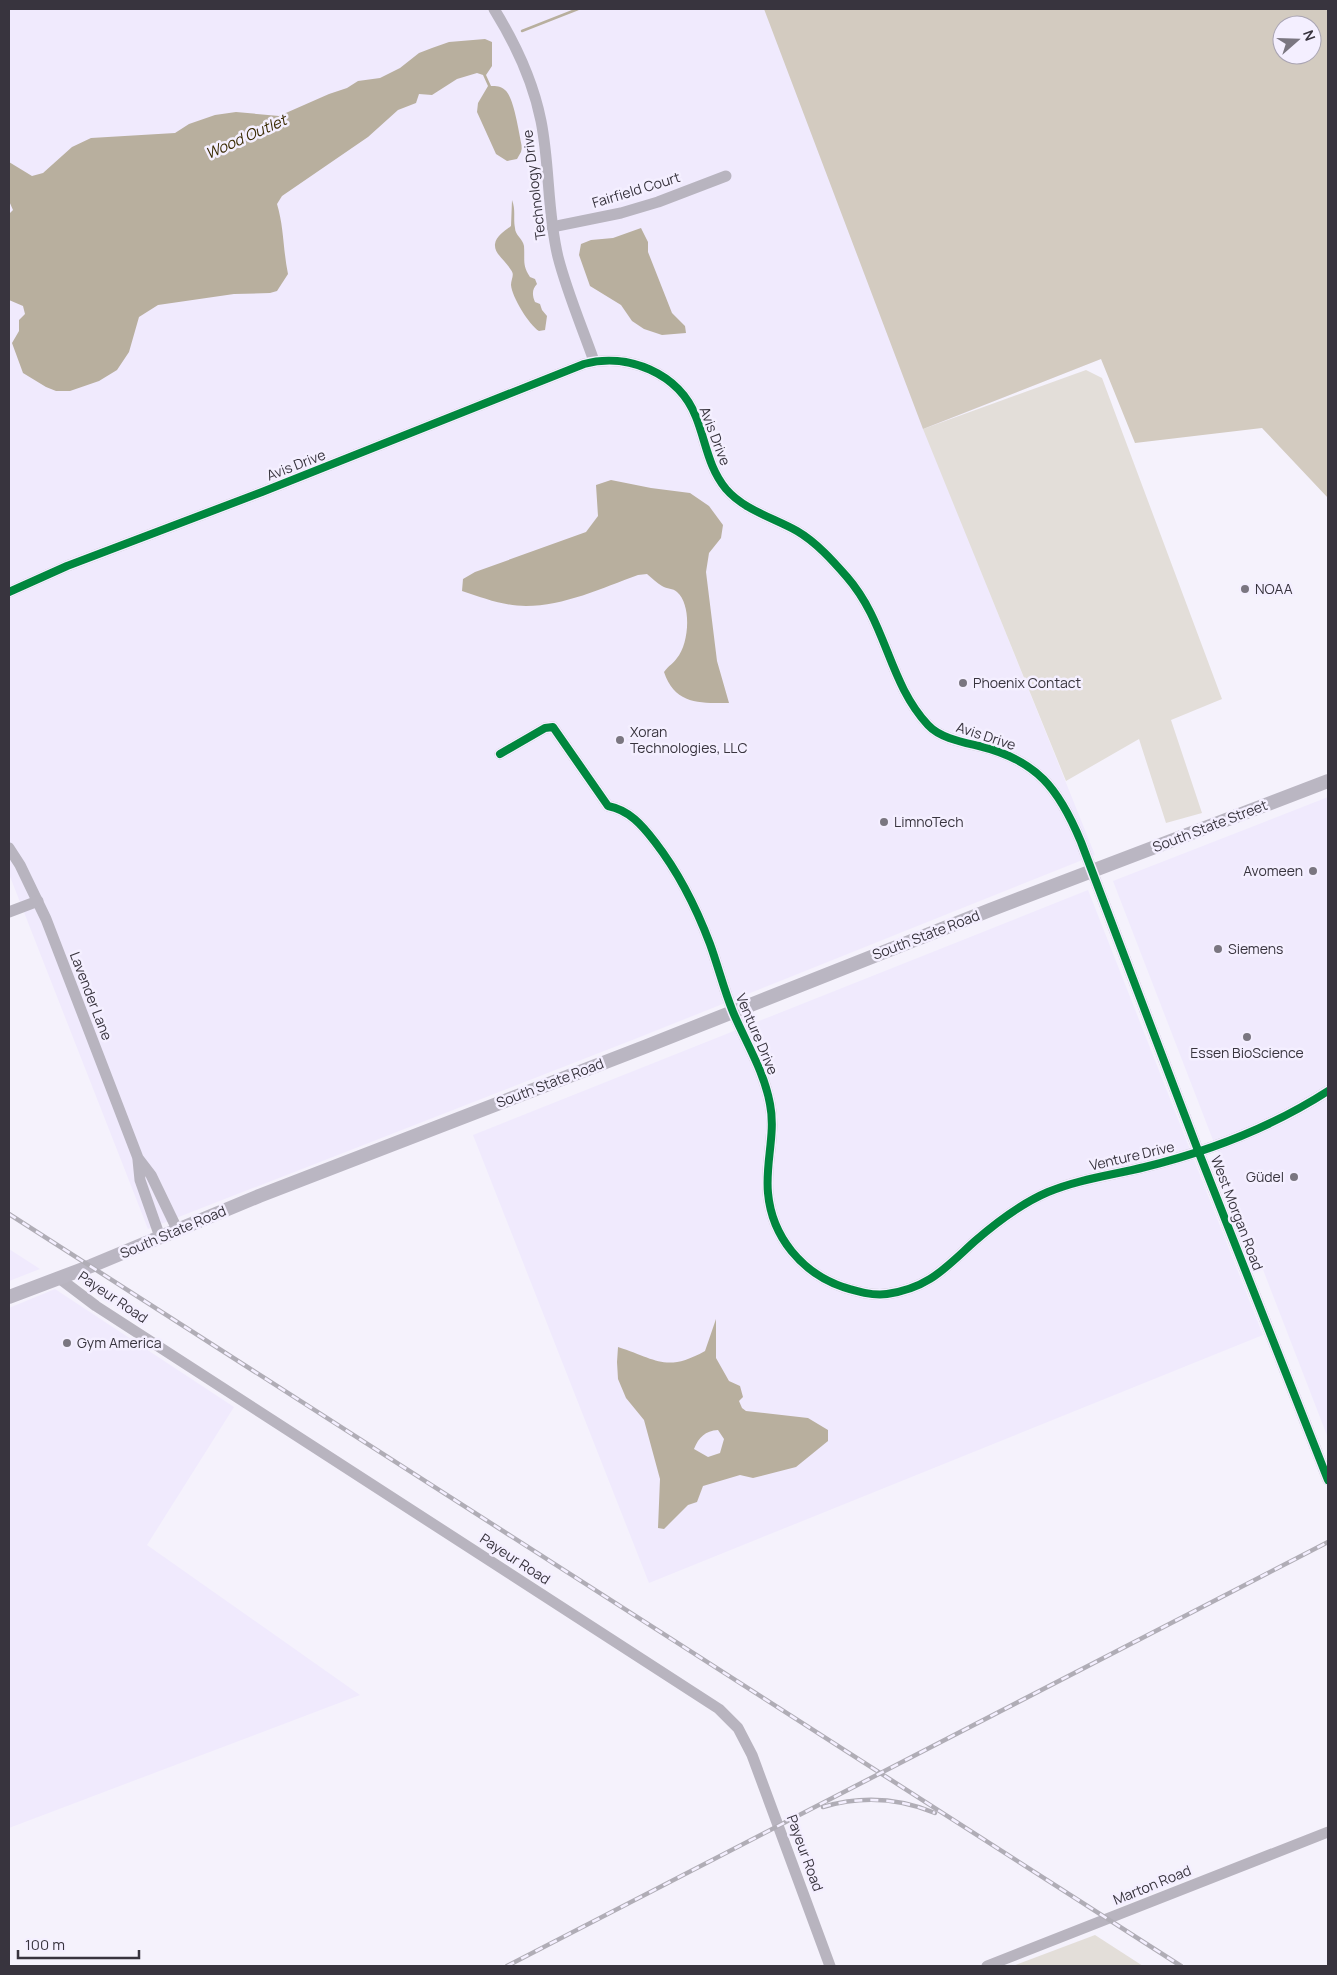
<svg xmlns="http://www.w3.org/2000/svg" width="1337" height="1975" font-family="Manrope,sans-serif">
<style>
.built{fill:#f0eafd;fill-rule:evenodd}
.green{fill:#e3ded9}
.forest{fill:#d3cbc0;fill-rule:evenodd}
.water{fill:#b8af9e;fill-rule:evenodd}
.lines{fill:none;stroke-linecap:round;stroke-linejoin:round}
.stream{stroke:#b8af9e;stroke-width:2.5}
.minor{stroke:#b8b4bf;stroke-width:11}
.major{stroke:#bab6c2;stroke-width:14}
.rail-casing{stroke:#b0adb6;stroke-width:4.5}
.rail{stroke:#f4efff;stroke-width:2.5;stroke-dasharray:8;stroke-linecap:butt}
.cycleway-casing{stroke:#f4efff;stroke-width:11}
.cycleway{stroke:#00873e;stroke-width:8}
.poi-dot{fill:#7a7680;stroke:#f4efff;stroke-width:2}
.labels{text-anchor:middle;stroke-width:5;stroke-linejoin:round;paint-order:stroke}
.street-label{font-size:14px;fill:#38343e;stroke:#f4efff}
.poi-label{font-size:14px;fill:#38343e;stroke:#f4efff;text-anchor:start}
.water-label{font-size:15px;font-style:italic;fill:#3c2d05;stroke:#f4efff}
</style>
<rect width="100%" height="100%" fill="#f5f2fc"/>
<g class="built">
<path d="M 9,9 L 1328,9 L 1328,273 L 1101,359 L 924,429 L 1095,855 L 640,1037 L 148,1229 L 9,874 ZM 1282,25 L 1312,25 L 1312,55 L 1282,55 Z"/>
<path d="M 1328,797 L 1328,1438 L 1113,881 Z"/>
<path d="M 1088,890 L 1263,1335 L 649,1583 L 473,1135 Z"/>
<path d="M 9,1249 L 40,1269 L 9,1281 Z"/>
<path d="M 55,1289 L 234,1407 L 147,1545 L 360,1695 L 9,1828 L 9,1308 Z"/>
</g>
<g class="green">
<path d="M 1086,370 L 1102,378 L 1222,699 L 1171,720 L 1202,813 L 1166,823 L 1139,739 L 1066,781 L 923,429 Z"/>
<path d="M 1095,1935 L 1143,1966 L 1013,1966 Z"/>
</g>
<path class="forest" d="M 764,9 L 1328,9 L 1328,498 L 1262,428 L 1135,443 L 1101,359 L 923,429 ZM 1282,25 L 1312,25 L 1312,55 L 1282,55 Z"/>
<g class="water">
<path d="M 485,39 L 492,42 L 492,66 L 486,75 L 491,86 C 496,86 501,86 505,90 C 514,97 519,134 522,147 L 521,152 L 517,159 L 507,161 L 496,154 L 477,112 L 478,103 L 488,86 L 483,75 L 477,73 L 457,79 L 432,95 L 419,94 L 416,103 L 398,110 L 368,137 L 282,196 L 277,204 C 284,227 283,250 288,274 L 277,291 L 270,293 L 234,294 L 158,305 L 139,317 L 129,352 L 117,370 L 99,381 L 70,391 L 56,391 L 46,387 L 23,373 L 12,343 L 19,331 L 19,320 L 25,314 L 23,306 L 9,300 L 9,214 L 13,210 L 9,201 L 9,162 L 32,176 L 43,173 L 72,147 L 91,138 L 175,133 L 189,124 L 215,115 L 236,112 L 279,116 L 329,94 L 347,88 L 358,81 L 380,78 L 400,68 L 419,53 L 432,48 L 449,42 Z"/>
<path d="M 512,200 C 516,210 513,218 515,228 C 515,235 523,239 524,246 C 525,260 522,265 530,277 L 535,279 L 537,284 C 532,289 532,295 535,302 L 540,304 L 542,310 L 547,316 L 545,330 L 539,331 C 529,325 512,297 511,285 C 511,279 515,275 511,270 C 506,261 494,254 495,244 C 496,236 505,231 511,226 Z"/>
<path d="M 641,228 L 648,242 L 648,252 L 672,313 L 685,326 L 686,333 L 662,335 L 644,329 L 632,321 L 621,305 L 590,286 L 579,255 L 581,244 L 591,240 L 613,238 Z"/>
<path d="M 611,480 L 651,488 L 690,493 L 709,506 L 723,525 L 721,538 L 709,553 L 706,572 L 717,661 L 729,703 C 700,703 675,705 664,672 C 669,665 673,664 677,658 C 689,644 692,605 677,592 C 673,588 667,589 662,586 C 657,583 652,578 647,574 L 638,575 C 602,588 564,606 526,606 C 504,606 483,598 462,591 L 463,579 L 475,572 L 586,532 L 598,516 L 596,485 Z"/>
<path d="M 716,1319 L 716,1358 L 729,1381 L 740,1386 L 743,1397 L 739,1401 L 742,1408 L 746,1411 L 808,1418 L 828,1430 L 828,1441 L 796,1467 L 753,1478 L 740,1475 L 703,1486 L 697,1502 L 688,1505 L 664,1529 L 658,1528 L 660,1479 L 644,1420 L 626,1398 L 618,1379 L 617,1362 L 618,1347 C 656,1359 666,1373 705,1351 ZM 718,1430 L 724,1439 L 720,1453 L 708,1457 L 694,1449 C 699,1437 705,1431 718,1430 Z"/>
</g>
<g class="lines">
<path class="stream" d="M 522,31 L 578,9"/>
<g class="minor">
<path d="M 494,9 C 515,43 533,81 541,121 C 550,166 547,212 558,257 C 567,292 582,327 594,361"/>
<path d="M 552,227 L 621,213 L 658,202 L 726,176"/>
<path d="M 9,592 L 67,566 L 262,492 L 584,364 C 627,352 679,373 696,417 C 706,442 708,467 726,489 C 744,510 774,518 797,531 C 816,542 833,561 847,577 C 887,623 888,682 928,725 C 940,738 962,742 979,746 C 1037,760 1059,789 1081,842 L 1199,1153 L 1328,1480"/>
<path d="M 500,754 L 545,728 L 553,727 L 608,806 C 629,810 642,825 655,842 C 679,873 696,907 710,944 C 718,966 724,990 733,1012 C 746,1043 764,1071 770,1104 C 776,1134 765,1163 768,1193 C 772,1237 802,1273 843,1287 C 856,1291 872,1296 887,1294 C 929,1288 945,1268 975,1241 C 997,1222 1022,1203 1048,1192 C 1079,1179 1113,1175 1145,1167 C 1210,1151 1272,1127 1328,1091"/>
<path d="M 9,848 L 20,865 L 46,919 L 138,1158 L 151,1175 L 177,1229"/>
<path d="M 9,912 L 38,901"/>
<path d="M 138,1160 L 140,1180 L 160,1237"/>
<path d="M 59,1278 L 96,1306 L 719,1709 L 738,1728 L 752,1755 L 830,1966"/>
<path d="M 987,1966 L 1328,1832"/>
</g>
<path class="major" d="M 9,1297 L 91,1266 L 259,1196 L 647,1046 L 990,910 L 1328,781"/>
<defs>
<g id="rail">
<path d="M 9,1214 L 1181,1966"/>
<path d="M 823,1807 C 860,1796 899,1798 935,1813"/>
<path d="M 507,1966 L 1328,1542"/>
</g>
</defs>
<use href="#rail" class="rail-casing"/>
<use href="#rail" class="rail"/>
<defs>
<g id="cycleway">
<path d="M 9,592 L 67,566 L 262,492 L 584,364 C 627,352 679,373 696,417 C 706,442 708,467 726,489 C 744,510 774,518 797,531 C 816,542 833,561 847,577 C 887,623 888,682 928,725 C 940,738 962,742 979,746 C 1037,760 1059,789 1081,842 L 1199,1153 L 1328,1480"/>
<path d="M 500,754 L 545,728 L 553,727 L 608,806 C 629,810 642,825 655,842 C 679,873 696,907 710,944 C 718,966 724,990 733,1012 C 746,1043 764,1071 770,1104 C 776,1134 765,1163 768,1193 C 772,1237 802,1273 843,1287 C 856,1291 872,1296 887,1294 C 929,1288 945,1268 975,1241 C 997,1222 1022,1203 1048,1192 C 1079,1179 1113,1175 1145,1167 C 1210,1151 1272,1127 1328,1091"/>
</g>
</defs>
<use href="#cycleway" class="cycleway-casing"/>
<use href="#cycleway" class="cycleway"/>
</g>
<g class="poi-dot">
<circle cx="1245" cy="589" r="5"/>
<circle cx="963" cy="683" r="5"/>
<circle cx="620" cy="740" r="5"/>
<circle cx="884" cy="822" r="5"/>
<circle cx="1313" cy="871" r="5"/>
<circle cx="1218" cy="949" r="5"/>
<circle cx="1247" cy="1037" r="5"/>
<circle cx="1294" cy="1177" r="5"/>
<circle cx="67" cy="1343" r="5"/>
</g>
<g class="labels">
<g class="street-label">
<text transform="translate(534 185) rotate(-97)" y="5">Technology Drive</text>
<text transform="translate(636 190) rotate(-17)" y="5">Fairfield Court</text>
<text transform="translate(715 436) rotate(69)" y="5">Avis Drive</text>
<text transform="translate(296 465) rotate(-21)" y="5">Avis Drive</text>
<text transform="translate(986 736) rotate(18)" y="5">Avis Drive</text>
<text transform="translate(1210 826) rotate(-21)" y="5">South State Street</text>
<text transform="translate(926 935) rotate(-21)" y="5">South State Road</text>
<text transform="translate(91 996) rotate(69)" y="5">Lavender Lane</text>
<text transform="translate(757 1034) rotate(67)" y="5">Venture Drive</text>
<text transform="translate(550 1083) rotate(-21)" y="5">South State Road</text>
<text transform="translate(1132 1156) rotate(-13)" y="5">Venture Drive</text>
<text transform="translate(1237 1213) rotate(69)" y="5">West Morgan Road</text>
<text transform="translate(173 1232) rotate(-23)" y="5">South State Road</text>
<text transform="translate(113 1297) rotate(34)" y="5">Payeur Road</text>
<text transform="translate(515 1559) rotate(33)" y="5">Payeur Road</text>
<text transform="translate(805 1853) rotate(70)" y="5">Payeur Road</text>
<text transform="translate(1152 1885) rotate(-22)" y="5">Marton Road</text>
</g>
<g class="poi-label">
<text x="1255" y="594">NOAA</text>
<text x="973" y="688">Phoenix Contact</text>
<text x="630" y="737">Xoran<tspan x="630" dy="16">Technologies, LLC</tspan></text>
<text x="894" y="827">LimnoTech</text>
<text x="1303" y="876" text-anchor="end">Avomeen</text>
<text x="1228" y="954">Siemens</text>
<text x="1247" y="1058" text-anchor="middle">Essen BioScience</text>
<text x="1284" y="1182" text-anchor="end">Güdel</text>
<text x="77" y="1348">Gym America</text>
</g>
<g class="water-label">
<text transform="translate(246 137) rotate(-24)" y="5">Wood Outlet</text>
</g>
</g>
<rect width="1337" height="1975" fill="none" stroke="#38343e" stroke-width="20"/>
<g transform="translate(1297 40) rotate(70)"><circle r="24" fill="#f4efff" stroke="#a9a4b2"/>
<path d="M0-4L9 19L0 12L-9 19Z" fill="#7a7680"/>
<text y="-8" font-size="14" font-weight="bold" text-anchor="middle" fill="#38343e">N</text>
</g>
<path d="M18 1950v8h121v-8" fill="none" stroke="#38343e" stroke-width="2.5"/>
<text x="25" y="1950" font-size="15" fill="#38343e" stroke="#f4efff" stroke-width="4" paint-order="stroke">100 m</text>
</svg>
